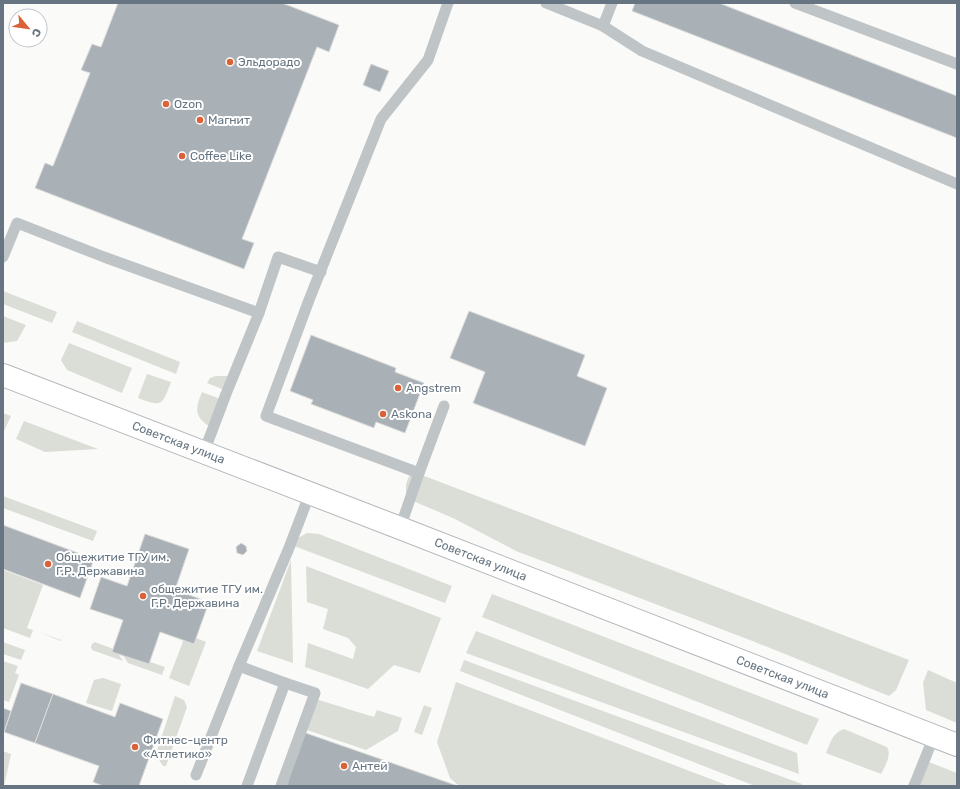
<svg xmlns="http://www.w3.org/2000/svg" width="960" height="789" font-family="Rubik,sans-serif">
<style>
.green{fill:#daded7}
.building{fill:#a9b1b7;stroke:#dcdcda}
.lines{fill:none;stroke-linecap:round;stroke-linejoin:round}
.secondary-casing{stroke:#b4b9be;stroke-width:24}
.service{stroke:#bfc4c7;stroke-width:11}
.secondary{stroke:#fff;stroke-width:22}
.poi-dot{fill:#da6138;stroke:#fff;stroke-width:1.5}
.labels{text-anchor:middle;stroke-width:4;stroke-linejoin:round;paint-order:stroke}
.poi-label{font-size:12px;fill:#667581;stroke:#fff;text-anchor:start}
.street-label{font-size:12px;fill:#667581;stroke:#fff}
</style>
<rect width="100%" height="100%" fill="#fafaf8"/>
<g class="green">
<path d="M 3,291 L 57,312 L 52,323 L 3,304 Z"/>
<path d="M 3,316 L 26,325 L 17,341 L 3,343 Z"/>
<path d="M 77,321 L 180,362 L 176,374 L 72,332 Z"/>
<path d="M 69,343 L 132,368 L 122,393 L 67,370 L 61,360 Z"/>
<path d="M 147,374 L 171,382 C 162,406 162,407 138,398 Z"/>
<path d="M 216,376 L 229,376 L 232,393 L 207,383 L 210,378 Z"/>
<path d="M 202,392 L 228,402 L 209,426 C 193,416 196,407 202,392 Z"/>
<path d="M 3,413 L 11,416 L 3,433 Z"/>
<path d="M 24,421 L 98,449 L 45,452 L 16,439 Z"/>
<path d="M 411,471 L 909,660 L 896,690 L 889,696 L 755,642 L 516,551 L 453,518 L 413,501 L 406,494 L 406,484 Z"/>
<path d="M 3,496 L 97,531 L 93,541 L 3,508 Z"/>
<path d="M 307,533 L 319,534 L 452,586 L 445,603 L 294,546 L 298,538 Z"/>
<path d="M 291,560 L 293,663 L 257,651 Z"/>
<path d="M 306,566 L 441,618 L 420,673 L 394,665 L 368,689 L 305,667 L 308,643 L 353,659 L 356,647 L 348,638 L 323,629 L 328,609 L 307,602 Z"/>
<path d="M 3,570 L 43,585 L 27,628 L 61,640 L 64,632 L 61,641 L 33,630 L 30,638 L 3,628 Z"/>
<path d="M 492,594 L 819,719 L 807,745 L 482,617 Z"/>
<path d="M 476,631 L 797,753 L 799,774 L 466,653 Z"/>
<path d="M 186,634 L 206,642 L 189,686 L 169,678 Z"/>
<path d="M 3,642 L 25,650 L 21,660 L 3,654 Z"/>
<path d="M 95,642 L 116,650 L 123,661 L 92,650 L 91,647 L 92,644 Z"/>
<path d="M 121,652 L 165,667 L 162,675 L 128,663 Z"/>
<path d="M 464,660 L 802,784 L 802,786 L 755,786 L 460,671 Z"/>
<path d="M 3,661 L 18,666 L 15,673 L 19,675 L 9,702 L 3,700 Z"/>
<path d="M 928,670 L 957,683 L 957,723 L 926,710 L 923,683 Z"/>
<path d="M 103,678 L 121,684 L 112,711 L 86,703 L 94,680 Z"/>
<path d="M 456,682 L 729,786 L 459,786 L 450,778 L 437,742 Z"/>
<path d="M 175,696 L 184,700 L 187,707 L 166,766 L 163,766 L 158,758 L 159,755 L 156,754 Z"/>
<path d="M 309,697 L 374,717 L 377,710 L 402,718 L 398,731 L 366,750 L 298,727 Z"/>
<path d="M 424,705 L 432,708 L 422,735 L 414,732 Z"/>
<path d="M 844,729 L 887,747 C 892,755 885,766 881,774 L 826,753 C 831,742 832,733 844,729 Z"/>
<path d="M 3,751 L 11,754 L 4,786 L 3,786 Z"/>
<path d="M 926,761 L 957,773 L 957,786 L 908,785 L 918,766 Z"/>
</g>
<g class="building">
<path d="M 118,3 L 282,3 L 339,25 L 329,52 L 317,47 L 242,239 L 254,243 L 244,269 L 35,188 L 45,163 L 53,166 L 90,73 L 81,70 L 92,44 L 101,47 Z"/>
<path d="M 635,3 L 719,3 L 957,96 L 957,138 L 632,11 Z"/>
<path d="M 371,64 L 389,71 L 380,92 L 363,85 Z"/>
<path d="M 469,311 L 585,355 L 577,376 L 607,388 L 585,446 L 473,403 L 485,372 L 450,358 Z"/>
<path d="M 311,335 L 396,368 L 395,372 L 424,383 L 405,433 L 376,422 L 374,428 L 311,404 L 313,400 L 290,391 Z"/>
<path d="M 3,525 L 94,559 L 80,598 L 3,569 Z"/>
<path d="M 145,534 L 189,549 L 175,590 L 209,602 L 194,644 L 160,632 L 149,664 L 112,652 L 123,620 L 90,609 L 101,577 L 127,586 Z"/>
<path d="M 241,543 L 246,546 L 247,551 L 243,555 L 237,553 L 236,547 Z"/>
<path d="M 21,683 L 53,694 L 35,743 L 4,732 Z"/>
<path d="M 53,694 L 115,717 L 120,703 L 163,719 L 139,786 L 103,786 L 93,782 L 99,766 L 35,743 Z"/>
<path d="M 3,708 L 11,711 L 4,732 L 3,732 Z"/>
<path d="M 300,731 L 458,786 L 287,786 Z"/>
</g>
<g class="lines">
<defs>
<g id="secondary">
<path id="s1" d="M 3,375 L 400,528 L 957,745"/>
</g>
</defs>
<use href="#secondary" class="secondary-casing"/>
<g class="service">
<path d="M 546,3 L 603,26 L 612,3"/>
<path d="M 795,3 L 957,64"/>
<path d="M 603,26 L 642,51 L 957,184"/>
<path d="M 3,257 L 17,223 L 104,257 L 259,313 L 226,394 L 204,452"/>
<path d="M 259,313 L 278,257 L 321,272"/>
<path d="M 419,473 L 444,406"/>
<path d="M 400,528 L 419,473 L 266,416 L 309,300 L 381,119 L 428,60 L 448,3"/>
<path d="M 239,666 L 285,683 L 247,786"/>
<path d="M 196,775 L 239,666 L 289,548 L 310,493"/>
<path d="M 281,786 L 315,693 L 285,683"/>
<path d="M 914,786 L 934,736"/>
</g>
<use href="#secondary" class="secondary"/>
</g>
<g class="poi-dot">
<circle cx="230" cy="62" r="4"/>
<circle cx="166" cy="104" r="4"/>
<circle cx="200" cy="120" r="4"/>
<circle cx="182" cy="156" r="4"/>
<circle cx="398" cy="388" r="4"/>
<circle cx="383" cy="414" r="4"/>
<circle cx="48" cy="564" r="4"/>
<circle cx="143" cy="596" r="4"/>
<circle cx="135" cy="747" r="4"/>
<circle cx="344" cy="766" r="4"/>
</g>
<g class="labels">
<g class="poi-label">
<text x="238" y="66">Эльдорадо</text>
<text x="174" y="108">Ozon</text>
<text x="208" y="124">Магнит</text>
<text x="190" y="160">Coffee Like</text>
<text x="406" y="392">Angstrem</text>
<text x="391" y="418">Askona</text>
<text x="56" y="561">Общежитие ТГУ им.<tspan x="56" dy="14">Г.Р. Державина</tspan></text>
<text x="151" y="593">общежитие ТГУ им.<tspan x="151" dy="14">Г.Р. Державина</tspan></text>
<text x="143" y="744">Фитнес-центр<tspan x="143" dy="14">«Атлетико»</tspan></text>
<text x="352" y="770">Антей</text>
</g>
<g class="street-label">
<text dy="4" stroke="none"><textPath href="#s1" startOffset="188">Советская улица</textPath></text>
<text dy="4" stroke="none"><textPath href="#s1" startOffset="512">Советская улица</textPath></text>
<text dy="4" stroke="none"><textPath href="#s1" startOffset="836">Советская улица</textPath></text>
</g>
</g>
<rect width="960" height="789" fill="none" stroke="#667581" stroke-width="8"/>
<g transform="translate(28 28) rotate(119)"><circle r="19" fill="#ffffff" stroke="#c2c8cd"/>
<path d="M0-3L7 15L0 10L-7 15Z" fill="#da6138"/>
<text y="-6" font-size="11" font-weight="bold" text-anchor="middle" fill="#667581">С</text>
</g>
</svg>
